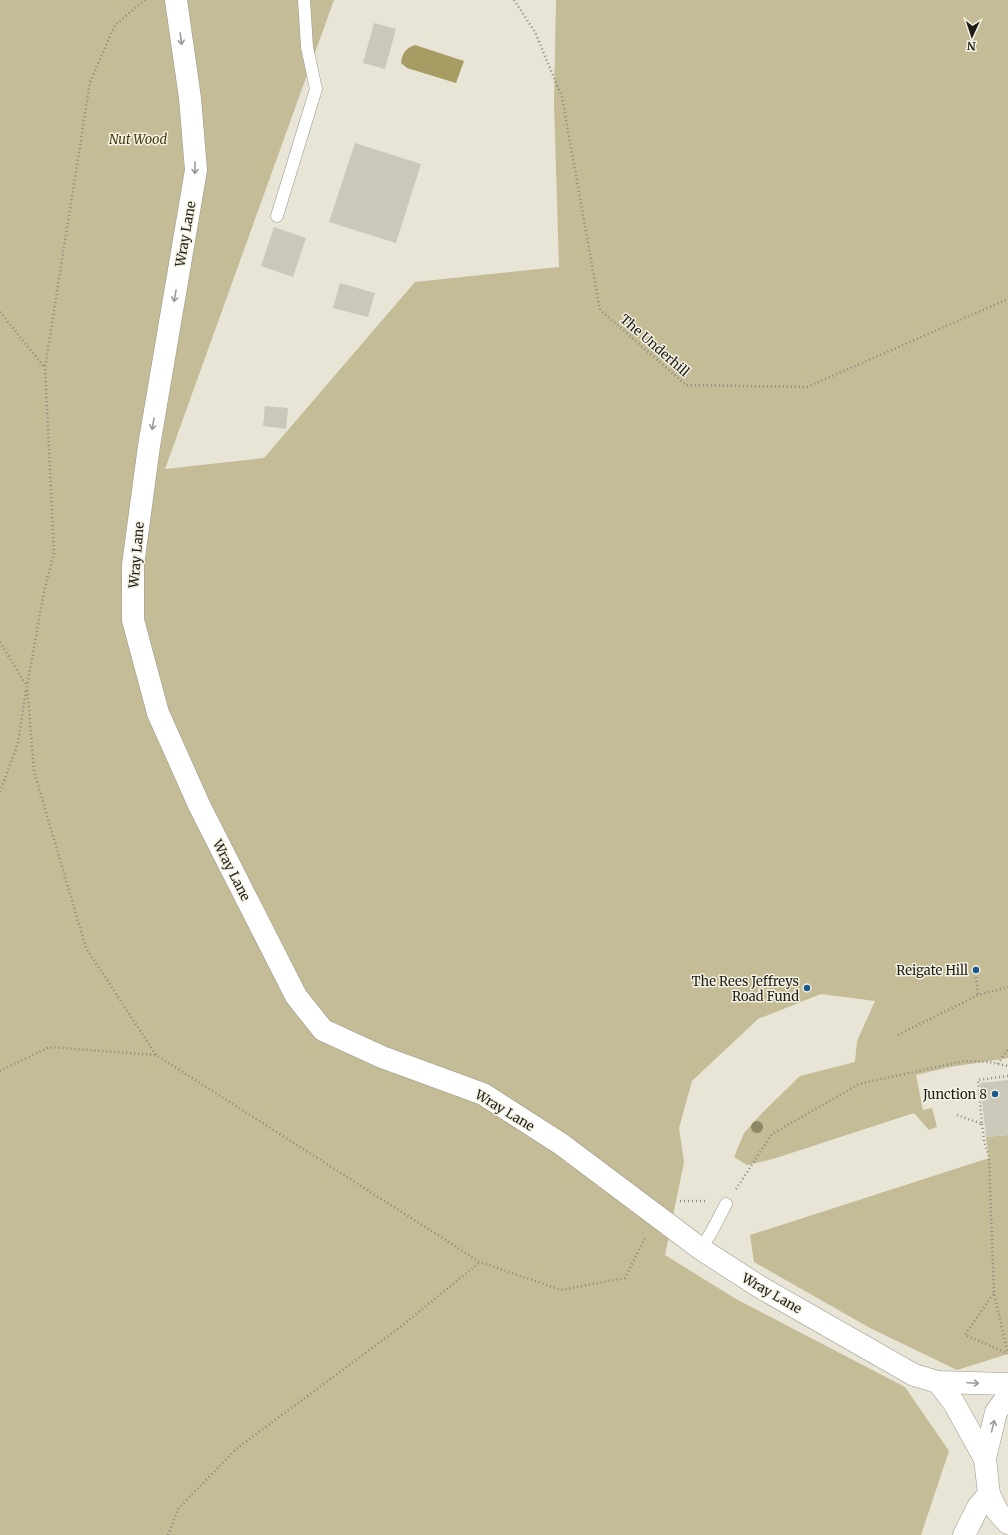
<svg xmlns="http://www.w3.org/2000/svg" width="1008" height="1535" font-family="Merriweather,serif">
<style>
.green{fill:#c4bc96}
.water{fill:#a79c63}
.building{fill:#cbc8ba}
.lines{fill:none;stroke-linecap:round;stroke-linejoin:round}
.service-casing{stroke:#9a9789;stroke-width:13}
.tertiary-casing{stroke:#9a9789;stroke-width:23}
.path{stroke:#8a887e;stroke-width:2.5;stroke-dasharray:1 3;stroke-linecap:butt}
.service{stroke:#fff;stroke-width:12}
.tertiary{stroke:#fff;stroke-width:22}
.tree{fill:#8e8867}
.oneway{stroke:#999997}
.poi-dot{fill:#18588e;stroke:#f5f2e3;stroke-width:1.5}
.labels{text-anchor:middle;stroke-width:3;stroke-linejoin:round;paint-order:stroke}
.park-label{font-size:13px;font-style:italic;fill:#453c0d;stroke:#f5f2e3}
.street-label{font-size:13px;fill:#1d1c17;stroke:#f5f2e3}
.poi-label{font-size:13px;fill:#1d1c17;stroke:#f5f2e3;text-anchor:end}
</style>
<rect width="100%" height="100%" fill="#e8e5d6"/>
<g class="green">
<path d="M 0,0 L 334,0 L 165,469 L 264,458 L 415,282 L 559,267 L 554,103 L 556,0 L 1008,0 L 1008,1058 L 950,1067 L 916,1075 L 923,1110 L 932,1108 L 937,1127 L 929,1130 L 914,1113 L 773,1159 L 747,1165 L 734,1157 L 744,1133 L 763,1112 L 800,1076 L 855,1062 L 857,1041 L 875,1001 L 821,994 L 758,1019 L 692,1081 L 679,1128 L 684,1162 L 665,1255 L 736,1299 L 905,1387 L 949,1451 L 921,1535 L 0,1535 Z"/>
<path d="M 1008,1135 L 1008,1354 L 957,1370 L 870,1328 L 754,1262 L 750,1235 L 989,1158 L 986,1137 Z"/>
</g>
<path class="water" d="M 415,45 L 464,61 L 456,83 L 407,68 L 401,63 C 402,53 406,48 415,45 Z"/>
<g class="building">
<path d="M 374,23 L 396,29 L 385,69 L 363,63 Z"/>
<path d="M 355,143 L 421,164 L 396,243 L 329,222 Z"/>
<path d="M 274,227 L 306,238 L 293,277 L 261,266 Z"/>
<path d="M 340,283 L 375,293 L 368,317 L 333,308 Z"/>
<path d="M 265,406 L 288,408 L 286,429 L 263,426 Z"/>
<path d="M 1008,1080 L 1008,1135 L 986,1137 L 980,1083 Z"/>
</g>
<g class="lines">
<defs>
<g id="service">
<path d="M 277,216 L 316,89 L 307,47 L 304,0"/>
<path d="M 701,1249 L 712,1231 L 726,1204"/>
</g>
<g id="tertiary">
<path d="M 176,0 L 190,98 L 196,170 L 149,446 L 133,565 L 133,620 L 158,713 L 200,807 L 296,996 L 323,1030 L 382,1057 L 483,1094 L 561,1144 L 701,1249 L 760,1287 L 914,1375 L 938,1382 L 1008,1384"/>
<path d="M 938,1382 L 954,1403 L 985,1459"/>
<path d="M 1008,1396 L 996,1412 L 985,1459 L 989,1494 L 997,1511 L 1008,1523"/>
<path d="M 964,1535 L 978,1507 L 989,1494"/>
</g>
</defs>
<use href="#service" class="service-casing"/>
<use href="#tertiary" class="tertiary-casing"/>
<g class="path">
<path d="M 145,0 L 115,25 L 90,82 L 45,368 L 54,553 L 44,592 L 27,686 L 34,771 L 86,948 L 156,1055 L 480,1262 L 561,1290 L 625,1278 L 645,1238"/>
<path d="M 514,0 L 535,32 L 562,97 L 600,310 L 686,385 L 807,387 L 1008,299"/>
<path d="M 0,312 L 45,368"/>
<path d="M 0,642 L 26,685"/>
<path d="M 0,792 L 18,743 L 26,690"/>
<path d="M 976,977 L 978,995"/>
<path d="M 898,1035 L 978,995 L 1008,987"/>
<path d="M 998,1064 L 1008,1049"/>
<path d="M 0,1071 L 49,1047 L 156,1055"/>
<path d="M 957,1115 L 982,1124 L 978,1080 L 1008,1076"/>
<path d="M 982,1124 L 984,1140 L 989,1158 L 994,1294 L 1008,1354"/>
<path d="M 736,1189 L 772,1134 L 859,1084 L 964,1061 L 989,1062 L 1008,1066"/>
<path d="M 680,1201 L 705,1201"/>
<path d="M 993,1294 L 965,1335 L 1007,1353"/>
<path d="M 168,1535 L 178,1509 L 236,1449 L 399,1328 L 480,1262"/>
</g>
<use href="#service" class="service"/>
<use href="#tertiary" class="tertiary"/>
</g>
<circle class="tree" cx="757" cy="1127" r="6"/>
<defs><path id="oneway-shaft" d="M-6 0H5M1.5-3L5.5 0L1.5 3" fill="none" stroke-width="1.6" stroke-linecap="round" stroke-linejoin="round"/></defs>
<g class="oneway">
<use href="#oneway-shaft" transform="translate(181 39) rotate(82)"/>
<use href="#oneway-shaft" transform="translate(195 168) rotate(90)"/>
<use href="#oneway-shaft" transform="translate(175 296) rotate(100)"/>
<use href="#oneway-shaft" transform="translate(153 424) rotate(100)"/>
<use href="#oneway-shaft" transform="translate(973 1383) rotate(3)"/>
<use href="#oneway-shaft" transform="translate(993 1426) rotate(-76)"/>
</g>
<g class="poi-dot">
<circle cx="976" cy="970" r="4"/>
<circle cx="807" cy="988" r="4"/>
<circle cx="995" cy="1094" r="4"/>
</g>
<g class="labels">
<g class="park-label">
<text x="138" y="144">Nut Wood</text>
</g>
<g class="street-label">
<text transform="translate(185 234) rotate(-80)" y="5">Wray Lane</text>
<text transform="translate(655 345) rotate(41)" y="5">The Underhill</text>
<text transform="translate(136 555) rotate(-85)" y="5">Wray Lane</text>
<text transform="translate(232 870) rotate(63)" y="5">Wray Lane</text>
<text transform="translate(505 1110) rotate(31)" y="5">Wray Lane</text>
<text transform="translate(772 1293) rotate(30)" y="5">Wray Lane</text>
</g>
<g class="poi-label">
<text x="968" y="975">Reigate Hill</text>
<text x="799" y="986">The Rees Jeffreys<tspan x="799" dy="15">Road Fund</tspan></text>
<text x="987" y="1099">Junction 8</text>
</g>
</g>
<g transform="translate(972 36) rotate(183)" stroke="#f5f2e3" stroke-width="3" paint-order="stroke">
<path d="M0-3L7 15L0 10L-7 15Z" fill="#1d1c17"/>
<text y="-6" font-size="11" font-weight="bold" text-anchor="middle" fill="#1d1c17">N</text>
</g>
</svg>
